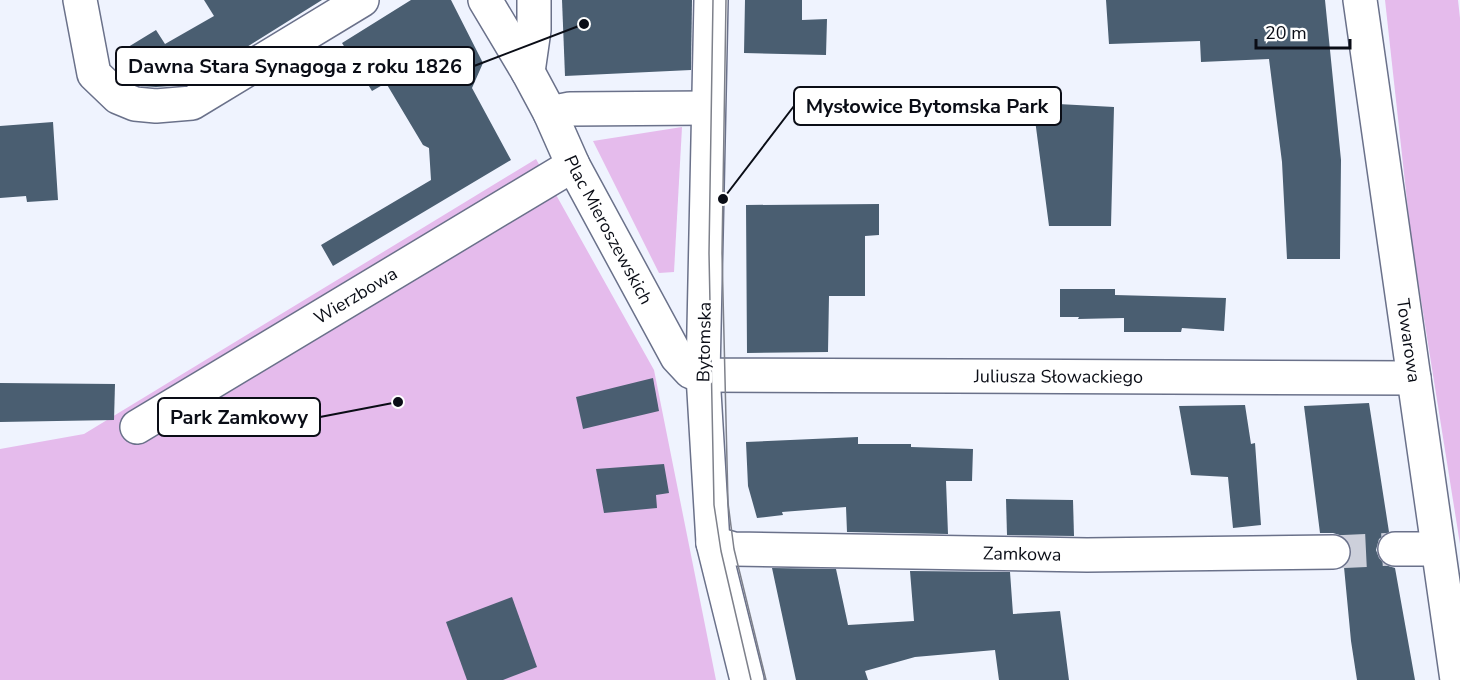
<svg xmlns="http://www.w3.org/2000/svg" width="1460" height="680" font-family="'Nunito Sans',sans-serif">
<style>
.green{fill:#e5bbec}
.building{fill:#4a5e71}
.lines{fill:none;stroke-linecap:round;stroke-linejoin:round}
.minor-tunnel{stroke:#cdd0db;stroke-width:33;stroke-dasharray:33 16;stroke-linecap:butt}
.minor-casing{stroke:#6a718a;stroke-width:36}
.minor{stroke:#fff;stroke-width:33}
.tram{stroke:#7e818b;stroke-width:1.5}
.labels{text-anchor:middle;stroke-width:6;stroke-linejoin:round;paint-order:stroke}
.street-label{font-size:18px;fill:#0a0d16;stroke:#fff}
.leader{fill:none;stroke:#0a0d16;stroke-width:2}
.callout-dot{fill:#0a0d16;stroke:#fff;stroke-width:2}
.callout{fill:#fff;stroke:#0a0d16;stroke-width:2}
.callout-label{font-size:20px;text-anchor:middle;font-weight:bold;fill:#0a0d16}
</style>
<rect width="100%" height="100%" fill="#eff3fe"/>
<g class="green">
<path d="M 1385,0 L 1458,0 L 1460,18 L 1460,544 L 1411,237 Z"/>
<path d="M 682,127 L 674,272 L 659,273 L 593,141 Z"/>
<path d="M 536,159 L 654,370 L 716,680 L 0,680 L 0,449 L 84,434 Z"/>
</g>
<g class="building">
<path d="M 204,0 L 322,0 L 186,85 L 156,87 L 140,86 L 132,83 L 115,55 L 156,30 L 165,44 L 214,16 Z"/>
<path d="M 411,0 L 451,0 L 483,63 L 472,88 L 511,160 L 333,266 L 321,245 L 431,180 L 429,148 L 423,145 L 386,83 L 372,91 L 342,43 Z"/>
<path d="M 562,0 L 692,0 L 691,70 L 565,76 Z"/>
<path d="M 745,0 L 802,0 L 802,20 L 827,19 L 826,55 L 744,53 Z"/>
<path d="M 1106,0 L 1325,0 L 1341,160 L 1340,259 L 1287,259 L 1282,162 L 1269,59 L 1201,62 L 1200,41 L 1109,44 Z"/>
<path d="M 1032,97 L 1057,97 L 1058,104 L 1114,107 L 1111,226 L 1049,226 Z"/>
<path d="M 53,122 L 58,200 L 27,202 L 26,196 L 0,198 L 0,126 Z"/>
<path d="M 879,204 L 879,235 L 865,236 L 865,296 L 829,296 L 828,352 L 747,353 L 746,205 Z"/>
<path d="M 1060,289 L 1115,289 L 1115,295 L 1226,298 L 1224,331 L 1182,328 L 1181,332 L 1124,332 L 1124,318 L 1078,319 L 1079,317 L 1060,317 Z"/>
<path d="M 653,378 L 659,411 L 583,429 L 576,397 Z"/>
<path d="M 0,383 L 115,384 L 114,420 L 0,422 Z"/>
<path d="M 1369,403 L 1389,532 L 1379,539 L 1376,550 L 1379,558 L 1385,565 L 1395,568 L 1415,680 L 1357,680 L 1351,641 L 1344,567 L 1350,561 L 1352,551 L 1349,543 L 1343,536 L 1333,533 L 1320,533 L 1304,406 Z"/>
<path d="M 1245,405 L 1251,444 L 1255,443 L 1261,525 L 1233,528 L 1228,477 L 1191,475 L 1179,406 Z"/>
<path d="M 858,437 L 858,444 L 911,444 L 911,447 L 973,449 L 972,481 L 946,481 L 948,534 L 847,532 L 846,507 L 782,512 L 783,515 L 757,518 L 748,486 L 746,442 Z"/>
<path d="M 664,464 L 669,493 L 656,495 L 657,508 L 604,513 L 596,469 Z"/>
<path d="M 1006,499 L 1073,500 L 1074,536 L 1007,535 Z"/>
<path d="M 772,568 L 836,569 L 848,625 L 914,621 L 910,571 L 1010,572 L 1013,614 L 1060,611 L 1069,680 L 999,680 L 995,650 L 915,657 L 865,671 L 868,680 L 796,680 Z"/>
<path d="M 512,597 L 537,667 L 503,680 L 467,680 L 446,622 Z"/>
</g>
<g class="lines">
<path class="minor-tunnel" d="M 1333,552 L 1395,549"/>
<defs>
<g id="minor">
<path d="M 80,0 L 94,74 L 118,97 L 135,104 L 156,106 L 192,103 L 362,0"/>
<path id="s1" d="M 485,0 L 528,72 L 550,113 L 573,165 L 677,357 L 691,372 L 703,375 L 1414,378"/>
<path d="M 711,0 L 703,375 L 713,543 L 747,680"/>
<path id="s2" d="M 1360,0 L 1457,680"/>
<path d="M 528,72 L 534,30 L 534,0"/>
<path d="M 550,113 L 570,109 L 708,108"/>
<path id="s3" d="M 137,427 L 573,165"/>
<path id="s4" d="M 713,543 L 734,549 L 1087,555 L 1333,552"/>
<path d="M 1395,549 L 1437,549"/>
</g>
</defs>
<use href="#minor" class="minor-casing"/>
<use href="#minor" class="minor"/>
<g class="tram">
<path d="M 713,0 L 709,253 L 714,505 L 721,551 L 751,680"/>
<path d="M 726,0 L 722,253 L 728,503 L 734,549 L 766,680"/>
</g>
</g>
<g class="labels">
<g class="street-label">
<text dy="6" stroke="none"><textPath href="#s1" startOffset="261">Plac Mieroszewskich</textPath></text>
<text dy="6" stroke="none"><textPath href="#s3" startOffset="255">Wierzbowa</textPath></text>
<text dy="6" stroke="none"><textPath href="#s2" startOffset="344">Towarowa</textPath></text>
<text transform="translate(704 342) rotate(-89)" y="6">Bytomska</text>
<text dy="6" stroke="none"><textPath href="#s1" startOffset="794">Juliusza Słowackiego</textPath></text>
<text dy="6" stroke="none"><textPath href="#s4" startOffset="310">Zamkowa</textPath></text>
</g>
</g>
<path class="leader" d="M584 24L474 66M723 199L794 106M398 402L320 417"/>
<g class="callout-dot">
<circle cx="584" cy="24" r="6"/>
<circle cx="723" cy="199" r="6"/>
<circle cx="398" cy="402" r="6"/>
</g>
<g class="callout">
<rect x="116" y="47" width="358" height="38" rx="6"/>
<rect x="794" y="87" width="267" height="38" rx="6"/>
<rect x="158" y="398" width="162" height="38" rx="6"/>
</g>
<g class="callout-label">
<text x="295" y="73">Dawna Stara Synagoga z roku 1826</text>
<text x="927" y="113">Mysłowice Bytomska Park</text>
<text x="239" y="424">Park Zamkowy</text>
</g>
<path d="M1256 39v9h94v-9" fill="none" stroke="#0a0d16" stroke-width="3"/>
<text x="1265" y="39" font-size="18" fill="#0a0d16" stroke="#ffffff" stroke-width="4.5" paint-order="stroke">20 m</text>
</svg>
